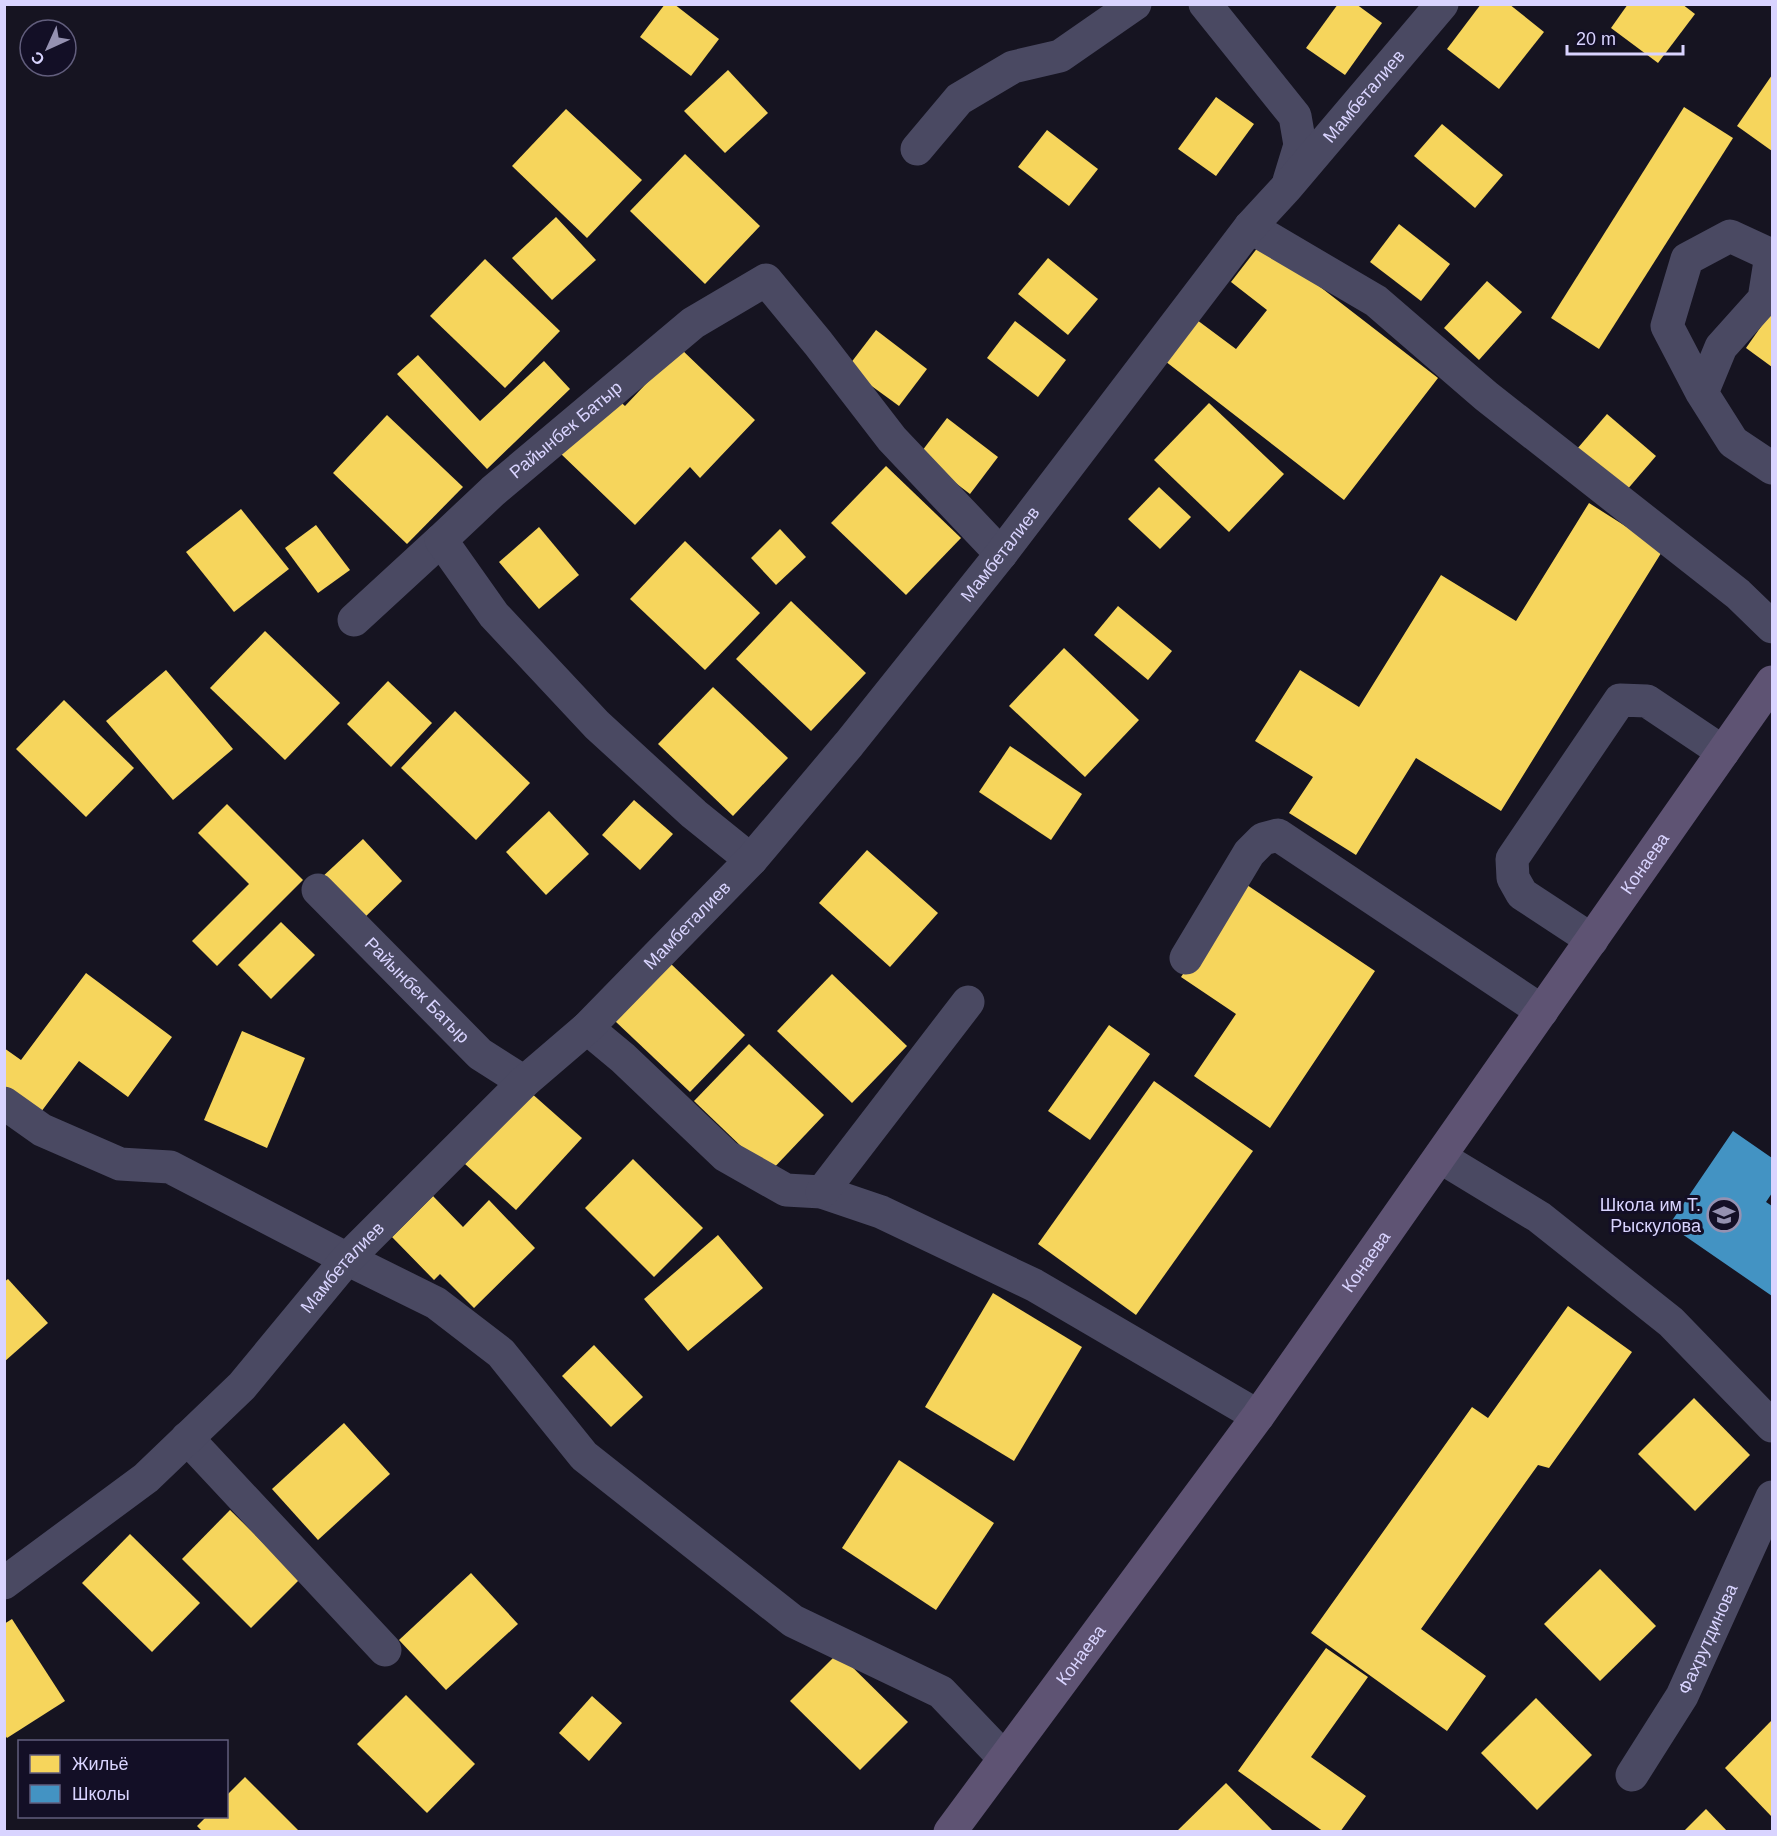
<svg xmlns="http://www.w3.org/2000/svg" width="1777" height="1836" font-family="Helvetica,sans-serif">
<style>
.homes{fill:#f6d55c}
.schools{fill:#4393c3}
.lines{fill:none;stroke-linecap:round;stroke-linejoin:round}
.minor{stroke:#4a4962;stroke-width:33}
.major{stroke:#5e5373;stroke-width:33}
.labels{text-anchor:middle;stroke-width:6;stroke-linejoin:round;paint-order:stroke}
.street-label{font-size:18px;fill:#d9d4ff;stroke:#130f26}
.poi-label{font-size:18px;fill:#d9d4ff;stroke:#130f26;text-anchor:end}
</style>
<rect width="100%" height="100%" fill="#161421"/>
<g class="homes">
<path d="M 665,4 L 674,4 L 719,39 L 691,76 L 640,37 Z"/>
<path d="M 1338,4 L 1356,4 L 1382,23 L 1345,75 L 1306,48 Z"/>
<path d="M 1481,4 L 1509,4 L 1544,32 L 1499,89 L 1447,49 Z"/>
<path d="M 1628,4 L 1682,4 L 1695,14 L 1658,63 L 1611,28 Z"/>
<path d="M 728,70 L 768,113 L 725,153 L 684,111 Z"/>
<path d="M 1772,75 L 1772,151 L 1737,126 Z"/>
<path d="M 1216,97 L 1254,124 L 1216,176 L 1178,149 Z"/>
<path d="M 1684,107 L 1733,138 L 1599,349 L 1551,318 Z"/>
<path d="M 566,109 L 642,180 L 587,238 L 512,166 Z"/>
<path d="M 1442,124 L 1503,175 L 1475,208 L 1414,156 Z"/>
<path d="M 1047,130 L 1098,169 L 1069,206 L 1018,167 Z"/>
<path d="M 685,154 L 760,226 L 705,284 L 630,211 Z"/>
<path d="M 556,217 L 596,260 L 552,300 L 512,258 Z"/>
<path d="M 1399,224 L 1450,264 L 1421,301 L 1370,262 Z"/>
<path d="M 1262,242 L 1438,378 L 1344,500 L 1165,361 L 1197,320 L 1236,349 L 1267,310 L 1231,282 Z"/>
<path d="M 1048,258 L 1098,299 L 1068,335 L 1018,294 Z"/>
<path d="M 485,259 L 560,331 L 505,388 L 430,316 Z"/>
<path d="M 1487,281 L 1522,312 L 1479,360 L 1444,328 Z"/>
<path d="M 1772,311 L 1772,367 L 1746,348 Z"/>
<path d="M 1015,321 L 1066,360 L 1038,397 L 987,358 Z"/>
<path d="M 876,330 L 927,369 L 899,406 L 847,368 Z"/>
<path d="M 680,348 L 755,420 L 700,478 L 690,467 L 635,525 L 560,453 L 614,396 L 625,406 Z"/>
<path d="M 418,355 L 480,421 L 544,361 L 570,389 L 487,469 L 397,374 Z"/>
<path d="M 1209,403 L 1284,474 L 1229,532 L 1154,460 Z"/>
<path d="M 1607,414 L 1656,456 L 1626,491 L 1577,449 Z"/>
<path d="M 387,415 L 463,487 L 407,544 L 333,473 Z"/>
<path d="M 947,418 L 998,457 L 970,494 L 919,455 Z"/>
<path d="M 886,466 L 961,538 L 906,595 L 831,523 Z"/>
<path d="M 1159,487 L 1191,517 L 1160,549 L 1128,519 Z"/>
<path d="M 1589,503 L 1663,550 L 1501,811 L 1416,758 L 1356,855 L 1289,813 L 1313,777 L 1255,741 L 1300,670 L 1359,707 L 1441,575 L 1516,621 Z"/>
<path d="M 241,509 L 289,569 L 234,612 L 186,552 Z"/>
<path d="M 316,525 L 350,570 L 318,593 L 285,548 Z"/>
<path d="M 539,527 L 579,575 L 539,609 L 499,562 Z"/>
<path d="M 780,529 L 806,557 L 776,585 L 751,558 Z"/>
<path d="M 685,541 L 760,613 L 705,670 L 630,599 Z"/>
<path d="M 791,601 L 866,673 L 811,731 L 736,659 Z"/>
<path d="M 1118,606 L 1172,651 L 1148,680 L 1094,635 Z"/>
<path d="M 265,631 L 340,703 L 285,760 L 210,688 Z"/>
<path d="M 1064,648 L 1139,720 L 1085,777 L 1009,706 Z"/>
<path d="M 166,670 L 233,749 L 173,800 L 106,721 Z"/>
<path d="M 388,681 L 432,723 L 391,767 L 347,724 Z"/>
<path d="M 713,687 L 788,758 L 733,816 L 658,744 Z"/>
<path d="M 64,700 L 134,768 L 86,817 L 16,749 Z"/>
<path d="M 455,711 L 530,783 L 476,840 L 401,768 Z"/>
<path d="M 1010,746 L 1082,794 L 1051,840 L 979,792 Z"/>
<path d="M 634,800 L 673,834 L 640,870 L 602,835 Z"/>
<path d="M 227,804 L 303,880 L 217,966 L 192,941 L 249,884 L 198,833 Z"/>
<path d="M 549,811 L 589,854 L 546,895 L 506,852 Z"/>
<path d="M 363,839 L 402,881 L 360,922 L 320,879 Z"/>
<path d="M 867,850 L 938,913 L 890,967 L 819,903 Z"/>
<path d="M 1244,883 L 1375,971 L 1270,1128 L 1194,1076 L 1236,1014 L 1181,977 Z"/>
<path d="M 281,922 L 315,955 L 271,999 L 238,965 Z"/>
<path d="M 670,963 L 745,1035 L 690,1092 L 615,1021 Z"/>
<path d="M 86,973 L 172,1037 L 128,1097 L 79,1061 L 38,1116 L 4,1091 L 4,1048 L 21,1060 Z"/>
<path d="M 832,974 L 907,1046 L 852,1103 L 777,1031 Z"/>
<path d="M 1109,1025 L 1150,1054 L 1090,1140 L 1048,1111 Z"/>
<path d="M 242,1031 L 305,1058 L 267,1148 L 204,1120 Z"/>
<path d="M 749,1044 L 824,1115 L 769,1173 L 694,1101 Z"/>
<path d="M 1154,1081 L 1253,1151 L 1136,1315 L 1038,1244 Z"/>
<path d="M 530,1092 L 582,1138 L 516,1210 L 465,1164 Z"/>
<path d="M 633,1159 L 703,1228 L 654,1277 L 585,1208 Z"/>
<path d="M 433,1196 L 463,1227 L 489,1200 L 535,1248 L 474,1308 L 440,1274 L 434,1280 L 392,1237 Z"/>
<path d="M 718,1235 L 763,1288 L 688,1351 L 644,1299 Z"/>
<path d="M 8,1279 L 48,1323 L 4,1362 L 4,1282 Z"/>
<path d="M 993,1293 L 1082,1347 L 1014,1461 L 925,1407 Z"/>
<path d="M 1568,1306 L 1632,1352 L 1549,1468 L 1538,1465 L 1421,1629 L 1486,1676 L 1447,1731 L 1311,1633 L 1472,1407 L 1488,1418 Z"/>
<path d="M 594,1345 L 643,1397 L 611,1427 L 562,1376 Z"/>
<path d="M 1694,1398 L 1750,1455 L 1695,1511 L 1638,1454 Z"/>
<path d="M 344,1423 L 390,1474 L 318,1540 L 272,1489 Z"/>
<path d="M 899,1460 L 994,1523 L 936,1610 L 842,1548 Z"/>
<path d="M 230,1510 L 300,1579 L 251,1628 L 182,1559 Z"/>
<path d="M 130,1534 L 200,1603 L 152,1652 L 82,1583 Z"/>
<path d="M 1600,1569 L 1656,1626 L 1600,1681 L 1544,1624 Z"/>
<path d="M 471,1573 L 518,1624 L 446,1690 L 399,1640 Z"/>
<path d="M 12,1619 L 65,1701 L 7,1738 L 4,1734 L 4,1624 Z"/>
<path d="M 1326,1648 L 1368,1677 L 1311,1757 L 1366,1796 L 1340,1832 L 1324,1832 L 1238,1771 Z"/>
<path d="M 838,1653 L 908,1722 L 860,1770 L 790,1701 Z"/>
<path d="M 406,1695 L 475,1764 L 427,1813 L 357,1744 Z"/>
<path d="M 592,1696 L 622,1723 L 589,1761 L 559,1733 Z"/>
<path d="M 1536,1698 L 1592,1755 L 1537,1810 L 1481,1753 Z"/>
<path d="M 1772,1720 L 1772,1817 L 1725,1768 Z"/>
<path d="M 245,1777 L 300,1832 L 203,1832 L 197,1826 L 207,1816 L 226,1816 L 226,1796 Z"/>
<path d="M 1226,1783 L 1274,1832 L 1176,1832 Z"/>
<path d="M 1706,1809 L 1728,1832 L 1683,1832 Z"/>
</g>
<path class="schools" d="M 1733,1131 L 1772,1158 L 1772,1193 L 1766,1202 L 1772,1206 L 1772,1296 L 1669,1225 Z"/>
<g class="lines">
<g class="minor">
<path d="M 1205,4 L 1295,116 L 1300,145 L 1289,181"/>
<path d="M 917,149 L 959,99 L 1013,67 L 1060,56 L 1135,4"/>
<path d="M 1250,227 L 1376,301 L 1486,396 L 1738,594 L 1772,627"/>
<path d="M 1702,393 L 1721,347 L 1764,299 L 1771,255 L 1730,236 L 1687,259 L 1667,326 L 1702,393 L 1733,442 L 1772,468"/>
<path d="M 354,620 L 441,540"/>
<path id="s1" d="M 751,860 L 694,814 L 597,725 L 494,615 L 441,540 L 493,491 L 693,323 L 766,280 L 818,343 L 892,439 L 1001,554"/>
<path id="s2" d="M 318,890 L 480,1054 L 524,1082"/>
<path d="M 1592,940 L 1522,894 L 1513,878 L 1512,859 L 1620,700 L 1647,701 L 1723,752"/>
<path d="M 1186,958 L 1249,853 L 1263,839 L 1278,835 L 1542,1011"/>
<path d="M 587,1028 L 623,1058 L 726,1156 L 786,1190 L 822,1192 L 881,1212 L 1034,1285 L 1258,1416"/>
<path d="M 4,1103 L 42,1130 L 120,1164 L 170,1167 L 347,1259 L 436,1303 L 501,1353 L 584,1456 L 793,1621 L 941,1692 L 1004,1758"/>
<path d="M 1440,1157 L 1539,1217 L 1671,1322 L 1772,1426"/>
<path d="M 822,1192 L 968,1002"/>
<path d="M 187,1438 L 385,1650"/>
<path id="s3" d="M 4,1583 L 146,1478 L 242,1386 L 347,1259 L 524,1082 L 587,1028 L 751,860 L 849,744 L 1001,554 L 1250,227 L 1286,188 L 1442,4"/>
<path id="s4" d="M 1632,1775 L 1682,1696 L 1772,1497"/>
</g>
<path class="major" id="s5" d="M 950,1832 L 1258,1416 L 1772,682"/>
</g>
<defs>
<symbol id="school-ring" viewBox="-11 -11 22 22"><circle r="9.5" fill="#130f26" stroke="#9591b1" stroke-width="1.5"/><path d="M0-5L7-2L0 1L-7-2ZM-4 1L0 2.5L4 1V4Q0 6-4 4Z" fill="#9591b1"/></symbol>
</defs>
<g fill-rule="evenodd">
<use href="#school-ring" x="1705" y="1196" width="38" height="38"/>
</g>
<g class="labels">
<g class="street-label">
<text dy="6" stroke="none"><textPath href="#s3" startOffset="2022">Мамбеталиев</textPath></text>
<text dy="6" stroke="none"><textPath href="#s1" startOffset="614">Райынбек Батыр</textPath></text>
<text dy="6" stroke="none"><textPath href="#s3" startOffset="1437">Мамбеталиев</textPath></text>
<text dy="6" stroke="none"><textPath href="#s5" startOffset="1192">Конаева</textPath></text>
<text dy="6" stroke="none"><textPath href="#s3" startOffset="951">Мамбеталиев</textPath></text>
<text dy="6" stroke="none"><textPath href="#s2" startOffset="141">Райынбек Батыр</textPath></text>
<text dy="6" stroke="none"><textPath href="#s5" startOffset="706">Конаева</textPath></text>
<text dy="6" stroke="none"><textPath href="#s3" startOffset="465">Мамбеталиев</textPath></text>
<text dy="6" stroke="none"><textPath href="#s4" startOffset="156">Фахрутдинова</textPath></text>
<text dy="6" stroke="none"><textPath href="#s5" startOffset="220">Конаева</textPath></text>
</g>
<g class="poi-label">
<text x="1701" y="1211">Школа им Т.<tspan x="1701" dy="21">Рыскулова</tspan></text>
</g>
</g>
<rect width="1777" height="1836" fill="none" stroke="#d9d4ff" stroke-width="12"/>
<rect x="18" y="1740" width="210" height="78" fill="#130f26" stroke="#625e7d" stroke-width="1.5"/>
<rect x="30" y="1755" width="30" height="18" fill="#f6d55c" stroke="#625e7d" stroke-width="1.5"/>
<text x="72" y="1770" font-size="18" fill="#d9d4ff">Жильё</text>
<rect x="30" y="1785" width="30" height="18" fill="#4393c3" stroke="#625e7d" stroke-width="1.5"/>
<text x="72" y="1800" font-size="18" fill="#d9d4ff">Школы</text>
<g transform="translate(48 48) rotate(225)"><circle r="28" fill="#130f26" stroke="#625e7d" stroke-width="1.5"/>
<path d="M0-4.5L10 22L0 15L-10 22Z" fill="#9591b1"/>
<text y="-9" font-size="16" font-weight="bold" text-anchor="middle" fill="#d9d4ff">С</text>
</g>
<path d="M1567 45v9h116v-9" fill="none" stroke="#d9d4ff" stroke-width="3"/>
<text x="1576" y="45" font-size="18" fill="#d9d4ff" stroke="#130f26" stroke-width="4.5" paint-order="stroke">20 m</text>
</svg>
